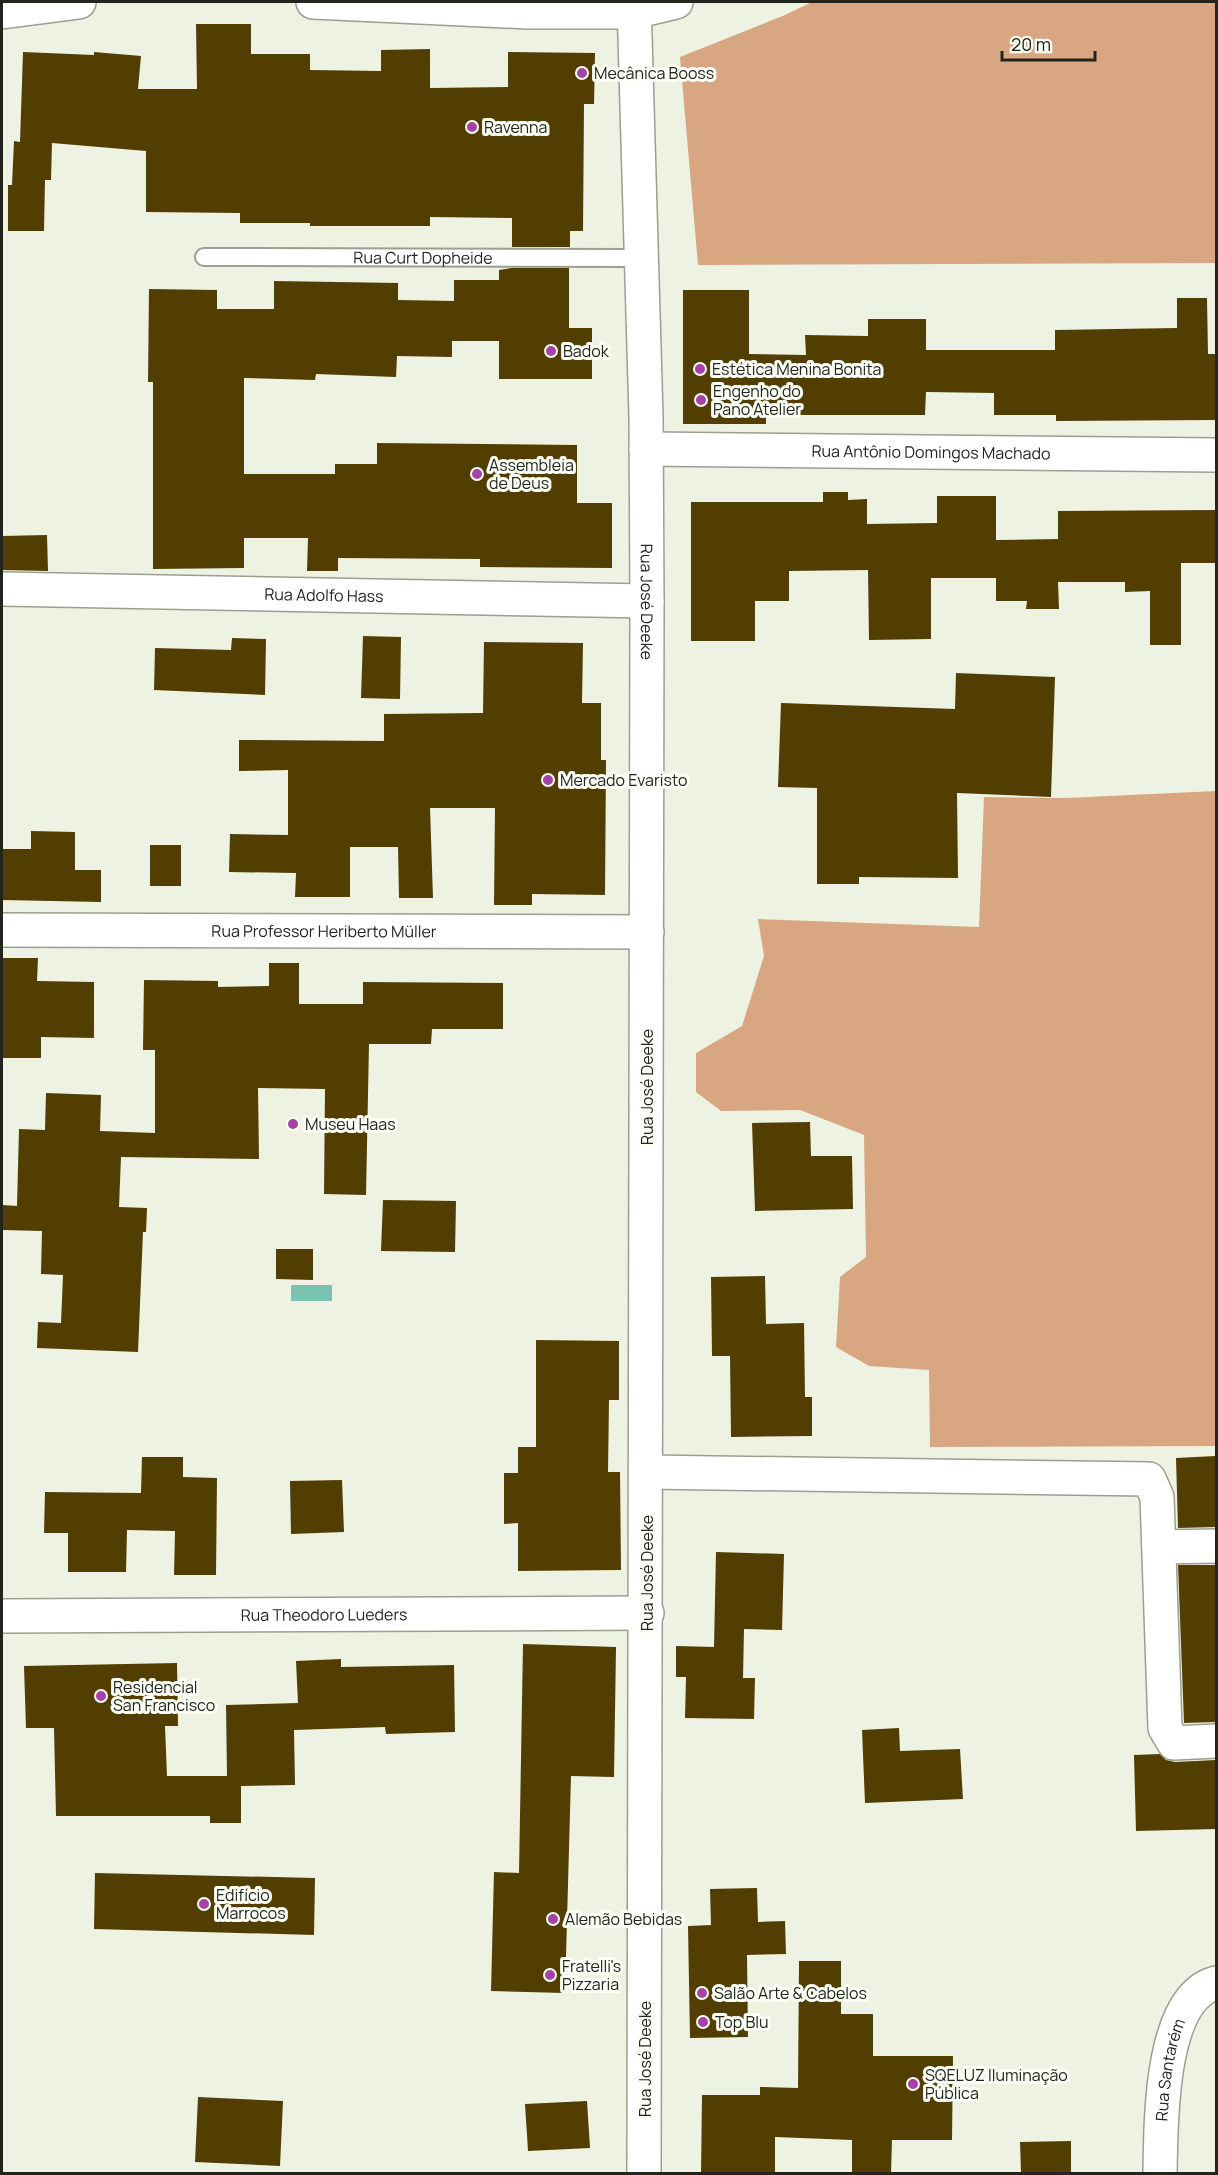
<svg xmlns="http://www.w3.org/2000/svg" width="1218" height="2175" font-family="Manrope,sans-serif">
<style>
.forest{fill:#d8a782}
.water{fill:#7ac3b3}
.building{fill:#513e00}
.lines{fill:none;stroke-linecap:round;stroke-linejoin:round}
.lane-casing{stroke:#9b9f90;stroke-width:20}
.street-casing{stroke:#9b9f90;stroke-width:36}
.secondary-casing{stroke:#9b9f90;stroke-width:36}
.lane{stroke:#fff;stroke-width:16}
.street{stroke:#fff;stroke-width:33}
.secondary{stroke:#fff;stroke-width:33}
.poi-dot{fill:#a641a6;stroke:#fcfff5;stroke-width:2}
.labels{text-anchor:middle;stroke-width:6;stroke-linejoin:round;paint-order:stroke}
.poi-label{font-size:16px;fill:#23241e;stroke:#fcfff5;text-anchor:start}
.street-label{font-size:16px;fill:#23241e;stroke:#fcfff5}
</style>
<rect width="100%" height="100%" fill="#eef2e2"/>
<g class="forest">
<path d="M 812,2 L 1216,2 L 1216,263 L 698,265 L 680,57 L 785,15 Z"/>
<path d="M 1216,791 L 1216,1446 L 930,1447 L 929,1370 L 869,1366 L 836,1347 L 840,1277 L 866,1257 L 864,1135 L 800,1110 L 721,1111 L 696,1092 L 696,1053 L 742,1026 L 764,956 L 758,919 L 979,927 L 984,797 L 1066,798 Z"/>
</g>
<rect class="water" x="291" y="1285" width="41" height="16"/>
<g class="building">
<path d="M 196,24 L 251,24 L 251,54 L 310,54 L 310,70 L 381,71 L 381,50 L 430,49 L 430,88 L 508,87 L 508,52 L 595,53 L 594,104 L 584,104 L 583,231 L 570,231 L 570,247 L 512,247 L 512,218 L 430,217 L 430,226 L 310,226 L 310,223 L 240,223 L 240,213 L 146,212 L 146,151 L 52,143 L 51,180 L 45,180 L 44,231 L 8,231 L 8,185 L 12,185 L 14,141 L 20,142 L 23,52 L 94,55 L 94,52 L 141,56 L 138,89 L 197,89 Z"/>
<path d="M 512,268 L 569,268 L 569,328 L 592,328 L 592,379 L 499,379 L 499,341 L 452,341 L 452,357 L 397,356 L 396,377 L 316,374 L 315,380 L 244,378 L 244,474 L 335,474 L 335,464 L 377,464 L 377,443 L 577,445 L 577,503 L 612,503 L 612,568 L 480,567 L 480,559 L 338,558 L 338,571 L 307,571 L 308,538 L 244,538 L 244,568 L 153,569 L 153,382 L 148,382 L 149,289 L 217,290 L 217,309 L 274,309 L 274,281 L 398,283 L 398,300 L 454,301 L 454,280 L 499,280 L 499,270 Z"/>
<path d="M 683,290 L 749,290 L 749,354 L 806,355 L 805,335 L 868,336 L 868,319 L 926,319 L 926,350 L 1055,350 L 1055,330 L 1177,328 L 1177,298 L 1207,298 L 1208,354 L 1216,354 L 1216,420 L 1056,421 L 1056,415 L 994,415 L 994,393 L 926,392 L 925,415 L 766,415 L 766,424 L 683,424 Z"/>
<path d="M 823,492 L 848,492 L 848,500 L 867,499 L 867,524 L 937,523 L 937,496 L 996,496 L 996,540 L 1058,539 L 1058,511 L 1216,510 L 1216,563 L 1181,563 L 1181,645 L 1150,645 L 1150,591 L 1125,592 L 1125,582 L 1058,582 L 1059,609 L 1026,609 L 1027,601 L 996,601 L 996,578 L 931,578 L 931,639 L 869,640 L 868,570 L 789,571 L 789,601 L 755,601 L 755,641 L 691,641 L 691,502 L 823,502 Z"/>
<path d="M 47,535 L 48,571 L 2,570 L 2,536 Z"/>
<path d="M 363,636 L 401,637 L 400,699 L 361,698 Z"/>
<path d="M 232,638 L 266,639 L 265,695 L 154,690 L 155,648 L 231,650 Z"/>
<path d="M 484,642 L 583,643 L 582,703 L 601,703 L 601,760 L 606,760 L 605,895 L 532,894 L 532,905 L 494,905 L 495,808 L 430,808 L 433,898 L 399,898 L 398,847 L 350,847 L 350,897 L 295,897 L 296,873 L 229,872 L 230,834 L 288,835 L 288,770 L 239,771 L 239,740 L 384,741 L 384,714 L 483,713 Z"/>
<path d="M 956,673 L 1055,677 L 1051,797 L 957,793 L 958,878 L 859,877 L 859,884 L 817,884 L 817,788 L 778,787 L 781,703 L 955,709 Z"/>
<path d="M 31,831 L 75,832 L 75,870 L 101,870 L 101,902 L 2,900 L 2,849 L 31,849 Z"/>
<rect x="150" y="845" width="31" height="41"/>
<path d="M 2,958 L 38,958 L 37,981 L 94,982 L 94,1038 L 41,1037 L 41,1058 L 2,1058 Z"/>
<path d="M 269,963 L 299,963 L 299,1004 L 363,1004 L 363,982 L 503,983 L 503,1029 L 432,1029 L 431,1044 L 369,1044 L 366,1195 L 324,1194 L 325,1089 L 258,1088 L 259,1159 L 121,1157 L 119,1207 L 147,1208 L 146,1232 L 143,1232 L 138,1352 L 37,1348 L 38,1322 L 61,1323 L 63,1275 L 41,1274 L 42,1231 L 2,1230 L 2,1205 L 17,1206 L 19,1129 L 45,1130 L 46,1093 L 101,1095 L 100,1131 L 155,1133 L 155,1050 L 143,1050 L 144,980 L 218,981 L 218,987 L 269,986 Z"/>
<path d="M 810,1122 L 811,1156 L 852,1156 L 853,1209 L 755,1211 L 752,1123 Z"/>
<path d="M 383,1200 L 456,1201 L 455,1252 L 381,1251 Z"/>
<path d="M 276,1249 L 313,1249 L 313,1280 L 276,1279 Z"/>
<path d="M 765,1276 L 766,1324 L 804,1323 L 805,1397 L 812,1397 L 812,1436 L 731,1437 L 730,1356 L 712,1356 L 711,1277 Z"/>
<path d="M 536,1340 L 619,1341 L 619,1400 L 609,1400 L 608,1472 L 620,1472 L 621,1570 L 518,1571 L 518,1523 L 504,1524 L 504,1473 L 518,1473 L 518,1447 L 536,1447 Z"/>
<path d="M 1216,1456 L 1216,1527 L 1178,1528 L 1176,1458 Z"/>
<path d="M 142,1457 L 183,1457 L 183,1477 L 217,1478 L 216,1575 L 174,1575 L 175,1531 L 127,1530 L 126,1572 L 68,1572 L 68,1533 L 44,1533 L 45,1492 L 141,1493 Z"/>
<path d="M 342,1480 L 344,1532 L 291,1534 L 290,1481 Z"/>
<path d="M 716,1552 L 784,1554 L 782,1630 L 744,1629 L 743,1678 L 755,1678 L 754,1719 L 685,1718 L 686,1677 L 676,1677 L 676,1646 L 714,1647 Z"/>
<path d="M 1178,1565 L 1216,1565 L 1216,1722 L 1184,1723 Z"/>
<path d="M 523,1644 L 616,1647 L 614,1777 L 571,1776 L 565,1993 L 491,1991 L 494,1872 L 519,1873 Z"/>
<path d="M 341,1659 L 341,1667 L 454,1665 L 455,1732 L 386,1734 L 385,1727 L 294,1730 L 295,1785 L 241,1786 L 241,1823 L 210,1823 L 210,1816 L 56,1816 L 54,1728 L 26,1728 L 24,1666 L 177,1663 L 178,1726 L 165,1726 L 167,1776 L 227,1776 L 226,1705 L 298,1703 L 296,1661 Z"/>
<path d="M 899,1728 L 900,1751 L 960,1749 L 963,1799 L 865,1803 L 862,1730 Z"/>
<path d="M 1160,1754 L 1166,1760 L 1175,1762 L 1216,1760 L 1216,1829 L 1136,1831 L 1134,1755 Z"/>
<path d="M 95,1873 L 315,1878 L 314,1935 L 94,1929 Z"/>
<path d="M 757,1888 L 758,1922 L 785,1921 L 786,1954 L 747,1955 L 748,2037 L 690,2038 L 688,1926 L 711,1925 L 710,1889 Z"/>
<path d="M 799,1961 L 841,1961 L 841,2014 L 873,2014 L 873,2056 L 953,2056 L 952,2140 L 892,2140 L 891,2174 L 852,2174 L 852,2140 L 775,2137 L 775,2174 L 701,2174 L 702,2095 L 760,2095 L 760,2087 L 798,2088 Z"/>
<path d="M 198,2097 L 283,2101 L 280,2166 L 195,2162 Z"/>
<path d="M 587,2101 L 590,2148 L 528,2151 L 525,2104 Z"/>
<path d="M 1071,2141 L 1071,2174 L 1021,2174 L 1020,2142 Z"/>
</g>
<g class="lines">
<defs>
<g id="lane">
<path id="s1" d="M 204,257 L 642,258"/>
</g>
<g id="street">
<path d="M 313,2 L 529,12 L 634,12"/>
<path d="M 2,12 L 79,2"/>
<path id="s2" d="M 646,449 L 1216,455"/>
<path id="s3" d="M 2,589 L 647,601"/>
<path id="s4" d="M 2,930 L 647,932"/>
<path d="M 647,1472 L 1149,1479 L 1157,1497 L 1165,1728 L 1174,1743 L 1216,1741"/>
<path d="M 1159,1547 L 1216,1546"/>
<path id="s5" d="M 2,1616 L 647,1613"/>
<path id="s6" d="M 1160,2174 C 1161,2125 1159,1998 1216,1983"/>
</g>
<g id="secondary">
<path id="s7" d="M 634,2 L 646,417 L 647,601 L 644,2174"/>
<path d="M 634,12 L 676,2"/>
</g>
</defs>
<use href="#lane" class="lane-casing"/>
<use href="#street" class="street-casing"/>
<use href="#secondary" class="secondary-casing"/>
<use href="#lane" class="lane"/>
<use href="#street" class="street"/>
<use href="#secondary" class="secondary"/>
</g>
<g class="poi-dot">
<circle cx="582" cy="73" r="6"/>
<circle cx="472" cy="127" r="6"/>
<circle cx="551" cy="351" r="6"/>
<circle cx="700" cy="369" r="6"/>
<circle cx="701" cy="400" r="6"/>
<circle cx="477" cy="474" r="6"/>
<circle cx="548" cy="780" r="6"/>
<circle cx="293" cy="1124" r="6"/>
<circle cx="101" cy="1696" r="6"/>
<circle cx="204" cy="1904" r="6"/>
<circle cx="553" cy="1919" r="6"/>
<circle cx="550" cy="1975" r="6"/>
<circle cx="702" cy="1993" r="6"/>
<circle cx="703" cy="2022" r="6"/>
<circle cx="913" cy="2084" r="6"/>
</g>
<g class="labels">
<g class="poi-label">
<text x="594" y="79">Mecânica Booss</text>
<text x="484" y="133">Ravenna</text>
<text x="563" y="357">Badok</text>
<text x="712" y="375">Estética Menina Bonita</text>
<text x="713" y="397">Engenho do<tspan x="713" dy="18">Pano Atelier</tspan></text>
<text x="489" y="471">Assembleia<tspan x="489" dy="18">de Deus</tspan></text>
<text x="560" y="786">Mercado Evaristo</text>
<text x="305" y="1130">Museu Haas</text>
<text x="113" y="1693">Residencial<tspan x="113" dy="18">San Francisco</tspan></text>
<text x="216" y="1901">Edifício<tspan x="216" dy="18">Marrocos</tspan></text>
<text x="565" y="1925">Alemão Bebidas</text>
<text x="562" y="1972">Fratelli's<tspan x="562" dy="18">Pizzaria</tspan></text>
<text x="714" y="1999">Salão Arte &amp; Cabelos</text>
<text x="715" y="2028">Top Blu</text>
<text x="925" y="2081">SQELUZ Iluminação<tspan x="925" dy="18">Pública</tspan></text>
</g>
<g class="street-label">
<text dy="6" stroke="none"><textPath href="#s1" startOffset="219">Rua Curt Dopheide</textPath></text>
<text dy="6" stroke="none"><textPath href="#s2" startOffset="285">Rua Antônio Domingos Machado</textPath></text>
<text dy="6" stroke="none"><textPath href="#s3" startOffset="322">Rua Adolfo Hass</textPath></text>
<text dy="6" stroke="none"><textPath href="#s7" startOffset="600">Rua José Deeke</textPath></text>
<text dy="6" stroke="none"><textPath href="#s4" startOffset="322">Rua Professor Heriberto Müller</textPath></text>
<text transform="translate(647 1087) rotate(-90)" y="6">Rua José Deeke</text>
<text transform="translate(647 1573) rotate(-90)" y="6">Rua José Deeke</text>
<text dy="6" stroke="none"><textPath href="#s5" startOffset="322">Rua Theodoro Lueders</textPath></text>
<text transform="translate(645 2059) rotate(-90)" y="6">Rua José Deeke</text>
<text dy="6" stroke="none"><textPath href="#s6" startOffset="105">Rua Santarém</textPath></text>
</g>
</g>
<rect width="1218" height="2175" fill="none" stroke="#23241e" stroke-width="6"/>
<path d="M1002 51v9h93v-9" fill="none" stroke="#23241e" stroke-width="3"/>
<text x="1011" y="51" font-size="18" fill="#23241e" stroke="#fcfff5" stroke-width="4.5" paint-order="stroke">20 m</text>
</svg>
